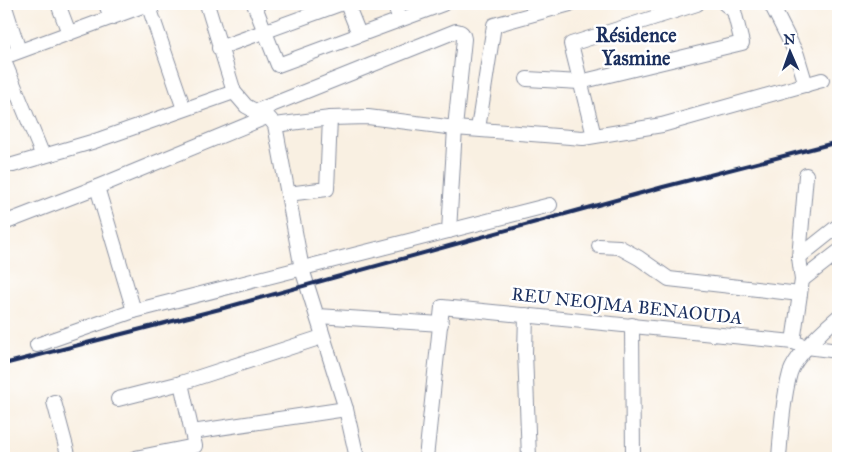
<svg xmlns="http://www.w3.org/2000/svg" width="842" height="462" font-family="'IM FELL Great Primer',serif">
<style>
.lines{fill:none;stroke-linecap:round;stroke-linejoin:round}
.minor-casing{stroke:#8a90a0;stroke-width:16}
.minor{stroke:#fff;stroke-width:14}
.rail{stroke:#1b2f5e;stroke-width:4}
.labels{text-anchor:middle;stroke-width:5;stroke-linejoin:round;paint-order:stroke}
.street-label{font-size:18px;fill:#1b2f5e;stroke:#fff}
.quarter-label{font-size:20px;font-weight:bold;fill:#1b2f5e;stroke:#fff}
</style>
<rect width="100%" height="100%" fill="#fff"/>
<filter id="ink" filterUnits="userSpaceOnUse"><feTurbulence type="fractalNoise" baseFrequency=".02" numOctaves="2"/><feDisplacementMap in="SourceGraphic" scale="10" xChannelSelector="R" yChannelSelector="G"/><feConvolveMatrix kernelMatrix="1 2 1 2 8 2 1 2 1" color-interpolation-filters="sRGB"/></filter>
<filter id="wash" filterUnits="userSpaceOnUse"><feTurbulence type="fractalNoise" baseFrequency=".0096" numOctaves="4" result="noise"/><feDisplacementMap in="SourceGraphic" scale="20" xChannelSelector="R" yChannelSelector="G"/><feGaussianBlur stdDeviation="1.12" result="paint"/><feColorMatrix in="noise" values="0 0 0 0 0 0 0 0 0 0 0 0 0 0 0 0 0 1.4 0 .05"/><feComposite in="paint" operator="in"/></filter>
<g filter="url(#wash)">
<rect width="100%" height="100%" fill="#f9f0e2"/>
</g>
<g filter="url(#ink)">
<g class="lines">
<defs>
<g id="minor">
<path d="M 4,4 L 19,51"/>
<path d="M 58,4 L 69,33"/>
<path d="M 106,4 L 111,18"/>
<path d="M 148,4 L 184,109"/>
<path d="M 207,4 L 234,92 L 246,106 L 270,119 L 275,125 L 302,269 L 346,409 L 357,458"/>
<path d="M 254,4 L 278,65 L 443,4"/>
<path d="M 347,4 L 359,34"/>
<path d="M 394,4 L 400,19"/>
<path d="M 771,4 L 797,55 L 806,85"/>
<path d="M 219,48 L 340,4"/>
<path d="M 4,57 L 148,4"/>
<path d="M 4,61 L 43,156"/>
<path d="M 527,79 L 580,82 L 742,43 L 734,11 L 725,4"/>
<path d="M 254,112 L 456,31 C 462,32 463,33 464,39 L 455,128 L 449,231"/>
<path d="M 275,125 L 330,118 L 368,117 L 455,128 L 583,138 L 662,125 L 822,80"/>
<path d="M 478,129 L 494,25 L 570,4"/>
<path d="M 594,136 L 571,44 L 697,4"/>
<path d="M 13,165 L 95,141 L 234,92"/>
<path d="M 97,187 L 134,311"/>
<path d="M 288,194 L 327,189 L 330,118"/>
<path d="M 4,223 L 97,187 L 264,118"/>
<path d="M 599,246 L 619,247 L 639,258 L 669,279 L 800,294"/>
<path d="M 799,257 L 838,226"/>
<path d="M 802,280 L 838,252"/>
<path d="M 526,315 L 525,352 L 529,458"/>
<path d="M 318,316 L 441,324"/>
<path d="M 632,325 L 633,458"/>
<path d="M 793,342 L 802,280 L 799,257 L 806,175"/>
<path d="M 37,345 L 134,311 L 550,205"/>
<path d="M 118,399 L 181,383"/>
<path d="M 54,402 L 69,458"/>
<path d="M 192,432 L 346,409"/>
<path d="M 135,458 L 195,446 L 181,383 L 322,337"/>
<path d="M 426,458 L 442,307 L 793,342 L 807,347 L 838,351"/>
<path d="M 779,458 C 781,431 783,399 790,373 C 796,355 824,329 838,317"/>
</g>
</defs>
<use href="#minor" class="minor-casing"/>
<use href="#minor" class="minor"/>
<path class="rail" d="M 4,364 L 220,309 L 663,187 L 838,142"/>
</g>
</g>
<g class="labels">
<g class="street-label">
<text transform="translate(627 306) rotate(6)" y="6">REU NEOJMA BENAOUDA</text>
</g>
<g class="quarter-label">
<text x="636" y="42">Résidence<tspan x="636" dy="23">Yasmine</tspan></text>
</g>
</g>
<rect width="842" height="462" fill="none" stroke="#fff" stroke-width="20"/>
<g transform="translate(790 52) rotate(358)" stroke="#ffffff" stroke-width="4" paint-order="stroke">
<path d="M0-4L9 19L0 12L-9 19Z" fill="#1b2f5e"/>
<text y="-8" font-size="14" font-weight="bold" text-anchor="middle" fill="#1b2f5e">N</text>
</g>
</svg>
